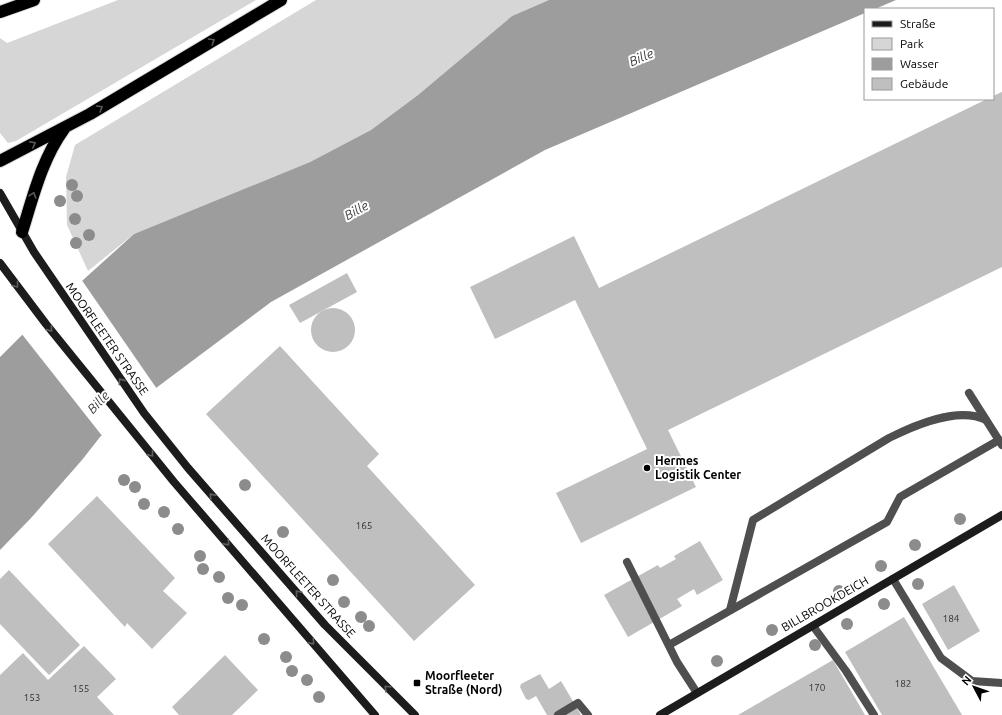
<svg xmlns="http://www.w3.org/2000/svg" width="1002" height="715" font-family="Ubuntu,sans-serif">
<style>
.green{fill:#d6d6d6}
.water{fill:#9d9d9d}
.pier{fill:#fff}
.building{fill:#bfbfbf}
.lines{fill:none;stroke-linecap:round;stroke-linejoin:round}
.highway-casing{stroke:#dbdbdb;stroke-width:14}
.lane{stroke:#4f4f4f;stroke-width:8}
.secondary{stroke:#1c1c1c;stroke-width:8}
.highway{stroke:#000;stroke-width:12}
.tree{fill:#8c8c8c}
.oneway{stroke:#595959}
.oneway2{stroke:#606060}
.poi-dot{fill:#000;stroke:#fff;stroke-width:1.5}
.labels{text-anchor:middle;stroke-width:4;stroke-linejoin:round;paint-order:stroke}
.number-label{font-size:10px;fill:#303030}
.street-label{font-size:12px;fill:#000;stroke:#fff}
.poi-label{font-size:12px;font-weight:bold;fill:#000;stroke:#fff;text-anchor:start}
.water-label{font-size:13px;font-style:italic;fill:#3e3e3e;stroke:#fff}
</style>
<rect width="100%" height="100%" fill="#fff"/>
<g class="green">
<path d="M 118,0 L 256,0 L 16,141 L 8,143 L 0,133 L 0,38 L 7,43 Z"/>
<path d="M 316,0 L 549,0 L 512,16 L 418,95 L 371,130 L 310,162 L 134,234 L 88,271 L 67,225 L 66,177 L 75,145 Z"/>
</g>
<path class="water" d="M 549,0 L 896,0 L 875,9 L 865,9 L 865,13 L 545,150 L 271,302 L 156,388 L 100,437 L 82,460 L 31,518 L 0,550 L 0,357 L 21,336 L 134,234 L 310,162 L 371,130 L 418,95 L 512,16 Z"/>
<path class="pier" d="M 81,279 L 157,389 L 103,437 L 21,333 Z"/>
<g class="building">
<path d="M 1002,92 L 1002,267 L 668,430 L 696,487 L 581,543 L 556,493 L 647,449 L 575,300 L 495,339 L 470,287 L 574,236 L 599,288 L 987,99 L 993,99 L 993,96 Z"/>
<path d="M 347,273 L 357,292 L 300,323 L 289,305 Z"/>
<circle cx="333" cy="330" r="22"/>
<path d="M 280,346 L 379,454 L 367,466 L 475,585 L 414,641 L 206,414 Z"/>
<path d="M 97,496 L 175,578 L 163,591 L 187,613 L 152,649 L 127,623 L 125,627 L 48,544 Z"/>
<path d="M 700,541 L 723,580 L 697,595 L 694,589 L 677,599 L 682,606 L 628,637 L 604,595 L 658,565 L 660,568 L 676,559 L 674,556 Z"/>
<path d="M 9,570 L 80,645 L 49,675 L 0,624 L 0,579 Z"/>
<path d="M 954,585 L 980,631 L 948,650 L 922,604 Z"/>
<path d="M 904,617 L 962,715 L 882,715 L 845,652 Z"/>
<path d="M 84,646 L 116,679 L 97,697 L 114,715 L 0,715 L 0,675 L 23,653 L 48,680 Z"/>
<path d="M 225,655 L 258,690 L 232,715 L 179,715 L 172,707 Z"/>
<path d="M 833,660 L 865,715 L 738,715 Z"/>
<path d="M 540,674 L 549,689 L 561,681 L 581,715 L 547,715 L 536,696 L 529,700 L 526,699 L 520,687 L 521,684 Z"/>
</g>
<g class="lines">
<defs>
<g id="highway">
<path d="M 0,12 L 34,0"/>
<path d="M 0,161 L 90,114 L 281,0"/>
<path d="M 22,232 C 33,197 42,159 64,129"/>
</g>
</defs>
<use href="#highway" class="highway-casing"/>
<g class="lane">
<path d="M 969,393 L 1002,445"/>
<path d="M 627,562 L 677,662 L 697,693"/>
<path d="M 893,579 L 941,658 L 972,681 L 1002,683"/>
<path d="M 730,610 L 753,520 L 889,438 C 915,425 958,406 986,420"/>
<path d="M 813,626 L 846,671 L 874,715"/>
<path d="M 669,645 L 887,522 L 900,497 L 999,440"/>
<path d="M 558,715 L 578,703 L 588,715"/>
</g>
<g class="secondary">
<path d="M 0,193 L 34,252 L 144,413 L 188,468 L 325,625 L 415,715"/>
<path d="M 0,263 L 46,324 L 174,482 L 375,715"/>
<path d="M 660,715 L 1002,515"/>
</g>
<use href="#highway" class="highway"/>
</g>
<g class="tree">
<circle cx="72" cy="185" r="6"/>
<circle cx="77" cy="196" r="6"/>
<circle cx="60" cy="201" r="6"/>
<circle cx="75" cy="219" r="6"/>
<circle cx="89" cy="235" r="6"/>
<circle cx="76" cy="243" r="6"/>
<circle cx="124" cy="480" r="6"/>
<circle cx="245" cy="485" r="6"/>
<circle cx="135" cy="487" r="6"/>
<circle cx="144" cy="504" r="6"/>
<circle cx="164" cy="512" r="6"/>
<circle cx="960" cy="519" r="6"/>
<circle cx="178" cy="529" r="6"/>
<circle cx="283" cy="532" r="6"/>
<circle cx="915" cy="545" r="6"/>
<circle cx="200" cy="556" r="6"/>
<circle cx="881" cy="566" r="6"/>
<circle cx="203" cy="569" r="6"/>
<circle cx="219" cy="577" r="6"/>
<circle cx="333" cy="580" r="6"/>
<circle cx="918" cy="584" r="6"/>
<circle cx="839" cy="591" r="6"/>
<circle cx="228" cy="598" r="6"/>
<circle cx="344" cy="602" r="6"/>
<circle cx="884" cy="604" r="6"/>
<circle cx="242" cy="605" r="6"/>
<circle cx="361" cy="617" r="6"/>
<circle cx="847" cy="624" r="6"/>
<circle cx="369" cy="626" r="6"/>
<circle cx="772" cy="630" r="6"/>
<circle cx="264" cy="639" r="6"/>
<circle cx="815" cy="645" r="6"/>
<circle cx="286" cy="657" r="6"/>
<circle cx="717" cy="661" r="6"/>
<circle cx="292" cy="671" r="6"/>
<circle cx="307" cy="680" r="6"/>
<circle cx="319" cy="697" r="6"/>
</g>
<defs><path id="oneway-chevron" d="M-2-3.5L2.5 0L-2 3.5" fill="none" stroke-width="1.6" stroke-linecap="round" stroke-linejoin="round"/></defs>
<g class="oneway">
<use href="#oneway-chevron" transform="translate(212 41) rotate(-31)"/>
<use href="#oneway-chevron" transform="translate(100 108) rotate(-31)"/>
<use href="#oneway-chevron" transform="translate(33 144) rotate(-27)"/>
<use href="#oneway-chevron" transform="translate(33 195) rotate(-72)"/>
</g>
<g class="oneway2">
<use href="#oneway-chevron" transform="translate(16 285) rotate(52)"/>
<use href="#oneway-chevron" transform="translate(50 329) rotate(51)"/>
<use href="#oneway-chevron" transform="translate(121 381) rotate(-125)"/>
<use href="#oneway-chevron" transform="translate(151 454) rotate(51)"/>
<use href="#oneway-chevron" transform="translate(212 496) rotate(-131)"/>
<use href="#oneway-chevron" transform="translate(227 543) rotate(49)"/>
<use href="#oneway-chevron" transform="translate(298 593) rotate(-131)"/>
<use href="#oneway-chevron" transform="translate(312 642) rotate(49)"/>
<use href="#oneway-chevron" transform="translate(387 688) rotate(-135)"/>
</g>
<g class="poi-dot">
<circle cx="647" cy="468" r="4"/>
<rect x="413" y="679" width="8" height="8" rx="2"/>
</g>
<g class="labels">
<g class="number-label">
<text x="364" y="529">165</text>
<text x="951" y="622">184</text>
<text x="903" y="687">182</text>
<text x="817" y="691">170</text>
<text x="81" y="692">155</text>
<text x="32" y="701">153</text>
</g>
<g class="street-label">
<text transform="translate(107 339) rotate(55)" y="4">MOORFLEETER STRASSE</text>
<text transform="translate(308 586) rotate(48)" y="4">MOORFLEETER STRASSE</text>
<text transform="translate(825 604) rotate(-30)" y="4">BILLBROOKDEICH</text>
</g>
<g class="poi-label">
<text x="655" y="465">Hermes<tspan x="655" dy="14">Logistik Center</tspan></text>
<text x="425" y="680">Moorfleeter<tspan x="425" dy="14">Straße (Nord)</tspan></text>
</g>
<g class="water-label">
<text transform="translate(641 57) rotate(-23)" y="5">Bille</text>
<text transform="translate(356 210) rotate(-29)" y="5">Bille</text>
<text transform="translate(98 402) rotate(-47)" y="5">Bille</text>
</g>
</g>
<rect x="864" y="8" width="130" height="92" fill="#ffffff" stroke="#999999"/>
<rect x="872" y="21" width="20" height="6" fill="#1c1c1c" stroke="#999999"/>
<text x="900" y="28" font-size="12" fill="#000000">Straße</text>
<rect x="872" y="38" width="20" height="12" fill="#d6d6d6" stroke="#999999"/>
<text x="900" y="48" font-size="12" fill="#000000">Park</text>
<rect x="872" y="58" width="20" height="12" fill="#9d9d9d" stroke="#999999"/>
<text x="900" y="68" font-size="12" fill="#000000">Wasser</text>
<rect x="872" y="78" width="20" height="12" fill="#bfbfbf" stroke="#999999"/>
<text x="900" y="88" font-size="12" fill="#000000">Gebäude</text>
<g transform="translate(974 687) rotate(311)" stroke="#ffffff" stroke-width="3" paint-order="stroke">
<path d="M0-3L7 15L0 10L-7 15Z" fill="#000000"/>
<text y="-6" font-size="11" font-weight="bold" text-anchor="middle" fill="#000000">N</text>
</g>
</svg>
